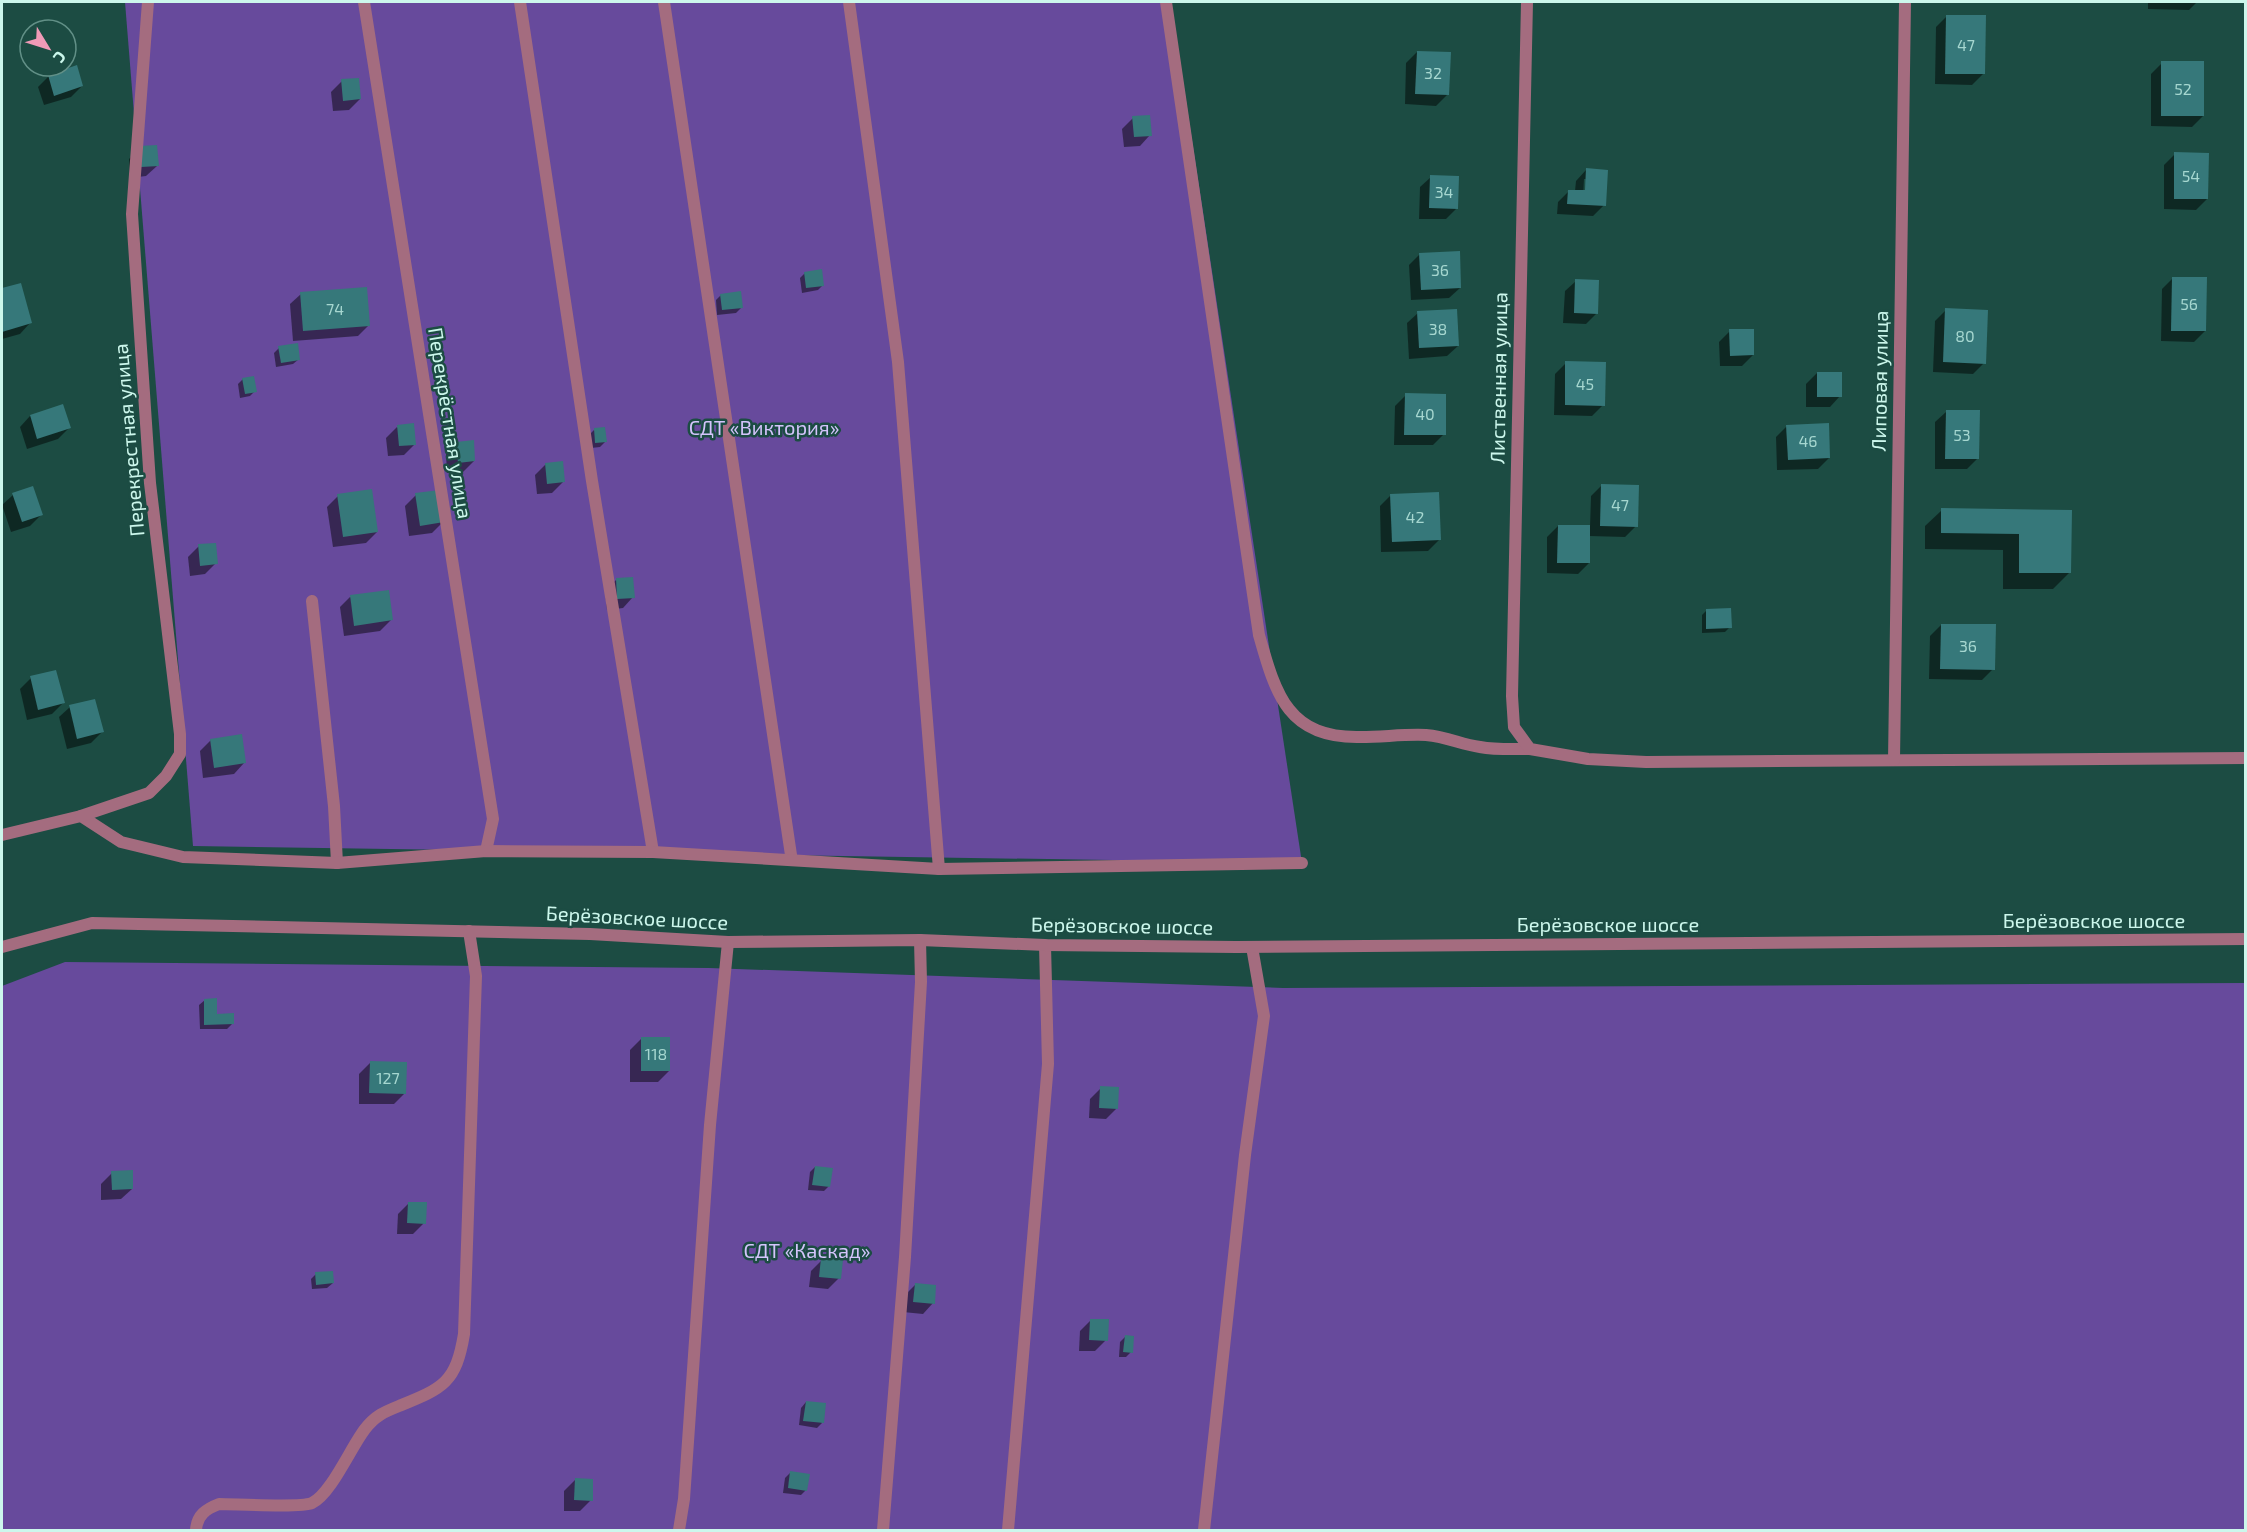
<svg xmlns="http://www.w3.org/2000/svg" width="2247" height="1532" font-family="'Exo 2',sans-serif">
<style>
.green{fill:#674a9c}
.shadow{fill:#0007;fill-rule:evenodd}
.building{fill:#36787a}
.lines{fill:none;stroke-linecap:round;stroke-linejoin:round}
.service{stroke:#a46c7f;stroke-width:12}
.minor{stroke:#a46c7f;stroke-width:12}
.tertiary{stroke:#a46c7f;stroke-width:12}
.labels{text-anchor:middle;stroke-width:5;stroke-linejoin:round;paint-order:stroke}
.number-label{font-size:16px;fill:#a6d7d0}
.street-label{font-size:20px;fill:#ccf7ec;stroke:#1c4c43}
.park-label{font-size:20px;fill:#d4c4fc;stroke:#1c4c43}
</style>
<rect width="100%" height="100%" fill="#1c4c43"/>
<g class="green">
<path d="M 125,2 L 1171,2 L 1302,863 L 193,846 Z"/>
<path d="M 65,962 L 709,968 L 1283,988 L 2245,983 L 2245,1530 L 2,1530 L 2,986 Z"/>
</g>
<g class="shadow">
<path d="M 2148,2 L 2197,2 L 2189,10 L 2148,9 Z"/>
<path d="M 1947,16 L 1983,74 L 1972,85 L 1935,84 L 1936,27 Z"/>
<path d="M 1417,52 L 1447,95 L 1436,106 L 1405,104 L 1406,63 Z"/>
<path d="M 2162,63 L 2203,116 L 2192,127 L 2151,126 L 2151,74 Z"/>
<path d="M 49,76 L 82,86 L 71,97 L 44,105 L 38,87 Z"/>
<path d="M 342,81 L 360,99 L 349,110 L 333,111 L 331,92 Z"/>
<path d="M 1133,118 L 1150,135 L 1140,146 L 1124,147 L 1122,129 Z"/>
<path d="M 140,148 L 157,166 L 146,176 L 130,178 L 129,159 Z"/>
<path d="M 2175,154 L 2207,199 L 2196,210 L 2164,209 L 2164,165 Z"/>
<path d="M 1586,170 L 1604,205 L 1593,216 L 1557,214 L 1558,202 L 1569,191 L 1575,191 L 1576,181 ZM 1584,179 L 1587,179 L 1586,198 L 1583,198 Z"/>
<path d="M 1431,177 L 1456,209 L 1446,219 L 1419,219 L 1420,187 Z"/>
<path d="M 1420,254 L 1460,288 L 1449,298 L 1411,300 L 1409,265 Z"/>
<path d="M 805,273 L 823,285 L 818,290 L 802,293 L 800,278 Z"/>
<path d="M 2173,278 L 2205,331 L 2194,342 L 2161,341 L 2162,289 Z"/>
<path d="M 1576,281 L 1597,313 L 1586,324 L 1563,323 L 1565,291 Z"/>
<path d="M 20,285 L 30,323 L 20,334 L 2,339 L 2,290 Z"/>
<path d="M 301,294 L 369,325 L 358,336 L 293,341 L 290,304 Z"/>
<path d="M 721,295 L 741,308 L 736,313 L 717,315 L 716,300 Z"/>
<path d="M 1946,310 L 1984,363 L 1973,374 L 1933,372 L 1935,321 Z"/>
<path d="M 1418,313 L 1458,346 L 1447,356 L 1409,359 L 1407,323 Z"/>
<path d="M 1730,331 L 1753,355 L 1742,366 L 1720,366 L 1719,342 Z"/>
<path d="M 279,348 L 299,359 L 293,364 L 276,367 L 274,353 Z"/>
<path d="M 1566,363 L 1603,405 L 1592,416 L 1554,415 L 1555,374 Z"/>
<path d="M 1817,373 L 1840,396 L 1830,407 L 1806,407 L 1806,384 Z"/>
<path d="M 243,379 L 255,391 L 250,396 L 240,398 L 238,384 Z"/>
<path d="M 1406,395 L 1444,434 L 1433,445 L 1394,445 L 1395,406 Z"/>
<path d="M 1946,412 L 1978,458 L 1967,469 L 1935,469 L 1935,422 Z"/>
<path d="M 30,416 L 69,428 L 58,439 L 27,449 L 20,427 Z"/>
<path d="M 1787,426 L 1829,458 L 1818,469 L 1777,470 L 1776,437 Z"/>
<path d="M 397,427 L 415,444 L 404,455 L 388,456 L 386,438 Z"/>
<path d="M 594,430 L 605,442 L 600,447 L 591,448 L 589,435 Z"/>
<path d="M 457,443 L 474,461 L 463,472 L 447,473 L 446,454 Z"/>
<path d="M 546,464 L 563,482 L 552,493 L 537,494 L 535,475 Z"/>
<path d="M 1602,485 L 1636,526 L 1625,537 L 1589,536 L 1589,563 L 1578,574 L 1547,573 L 1547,537 L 1558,526 L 1590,527 L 1591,496 Z"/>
<path d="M 13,495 L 41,515 L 30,526 L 11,532 L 2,505 Z"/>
<path d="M 416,495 L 443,522 L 432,533 L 409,536 L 405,506 Z"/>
<path d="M 1391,495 L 1439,540 L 1428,551 L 1381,552 L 1380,506 Z"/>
<path d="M 338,496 L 377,532 L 366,543 L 333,547 L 327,507 Z"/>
<path d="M 1942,510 L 2071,512 L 2070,572 L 2053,589 L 2003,589 L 2003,550 L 1925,549 L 1925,526 Z"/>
<path d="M 199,546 L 216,563 L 205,574 L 190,576 L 188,557 Z"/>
<path d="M 616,580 L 633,597 L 623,608 L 607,610 L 605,591 Z"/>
<path d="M 350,597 L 391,620 L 380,631 L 344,636 L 340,607 Z"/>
<path d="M 1707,610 L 1730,627 L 1725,632 L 1702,633 L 1702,615 Z"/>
<path d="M 1941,625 L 1993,669 L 1982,680 L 1929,679 L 1930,636 Z"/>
<path d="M 31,678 L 63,703 L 52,714 L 27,720 L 20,689 Z"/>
<path d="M 70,707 L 102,732 L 91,743 L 67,749 L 59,717 Z"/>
<path d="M 211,740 L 244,763 L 234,774 L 203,778 L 200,751 Z"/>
<path d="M 205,1000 L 215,1015 L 232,1024 L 227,1029 L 200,1029 L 199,1005 Z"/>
<path d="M 641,1039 L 669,1071 L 658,1082 L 630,1082 L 630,1050 Z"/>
<path d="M 370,1063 L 405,1093 L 394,1104 L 359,1104 L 359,1074 Z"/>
<path d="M 1101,1088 L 1117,1108 L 1106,1119 L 1089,1118 L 1090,1099 Z"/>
<path d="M 815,1167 L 829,1186 L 824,1191 L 808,1190 L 810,1172 Z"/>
<path d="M 112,1173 L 132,1189 L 121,1199 L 101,1200 L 101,1184 Z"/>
<path d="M 409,1203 L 424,1223 L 413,1234 L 397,1234 L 398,1214 Z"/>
<path d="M 822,1260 L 839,1278 L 828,1289 L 809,1287 L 811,1271 Z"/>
<path d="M 316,1274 L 333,1283 L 327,1288 L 312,1289 L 311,1279 Z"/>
<path d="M 915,1285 L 933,1303 L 923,1314 L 903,1312 L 904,1296 Z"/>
<path d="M 1091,1320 L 1106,1340 L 1095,1351 L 1079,1351 L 1080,1331 Z"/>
<path d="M 1125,1337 L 1131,1352 L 1126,1357 L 1119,1357 L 1120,1342 Z"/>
<path d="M 806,1402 L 822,1423 L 817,1428 L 799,1425 L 801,1408 Z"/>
<path d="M 790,1473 L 806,1490 L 801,1495 L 783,1493 L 785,1478 Z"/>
<path d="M 575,1480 L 591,1500 L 580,1511 L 564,1511 L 564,1491 Z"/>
</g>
<g class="building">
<path d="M 1946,15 L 1986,15 L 1985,74 L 1945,74 Z"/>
<path d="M 1417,51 L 1451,52 L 1449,95 L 1415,94 Z"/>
<rect x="2161" y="61" width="43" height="55"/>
<path d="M 77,65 L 83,86 L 54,96 L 48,75 Z"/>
<path d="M 359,78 L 361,99 L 343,101 L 341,79 Z"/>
<path d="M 1150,115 L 1152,136 L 1134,137 L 1132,116 Z"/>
<path d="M 157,145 L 159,166 L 141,167 L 139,146 Z"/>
<path d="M 2174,152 L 2209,153 L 2208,199 L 2174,199 Z"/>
<path d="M 1586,168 L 1608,170 L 1606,206 L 1567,204 L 1568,190 L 1585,190 Z"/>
<path d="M 1430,175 L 1459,176 L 1458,209 L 1429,208 Z"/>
<path d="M 1460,251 L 1461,288 L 1421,290 L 1419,253 Z"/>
<path d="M 822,269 L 824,286 L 806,288 L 804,272 Z"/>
<path d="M 2172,277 L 2207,277 L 2206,331 L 2171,331 Z"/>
<path d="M 1575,279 L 1599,280 L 1598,314 L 1574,313 Z"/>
<path d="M 21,283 L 32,323 L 2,332 L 2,288 Z"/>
<path d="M 367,287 L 370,326 L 303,331 L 300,292 Z"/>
<path d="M 741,291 L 743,308 L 722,310 L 720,294 Z"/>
<path d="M 1945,308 L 1988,310 L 1986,364 L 1943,362 Z"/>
<path d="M 1457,309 L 1459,346 L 1419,348 L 1417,311 Z"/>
<path d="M 1729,329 L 1754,329 L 1754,355 L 1730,356 Z"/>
<path d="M 298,343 L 300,360 L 281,363 L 278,346 Z"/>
<path d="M 1565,361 L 1606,362 L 1605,406 L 1565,405 Z"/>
<rect x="1817" y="372" width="25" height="25"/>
<path d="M 254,376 L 257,392 L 245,394 L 242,378 Z"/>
<path d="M 1405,393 L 1446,394 L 1446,435 L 1404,435 Z"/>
<path d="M 63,404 L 71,428 L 37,439 L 30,415 Z"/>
<path d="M 1946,410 L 1980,410 L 1979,459 L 1945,459 Z"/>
<path d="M 414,423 L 416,445 L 399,446 L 397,425 Z"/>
<path d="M 1829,423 L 1830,458 L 1788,460 L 1786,425 Z"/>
<path d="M 605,427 L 607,442 L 595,443 L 594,428 Z"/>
<path d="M 474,440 L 475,461 L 458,463 L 456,442 Z"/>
<path d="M 563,461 L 565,482 L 547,484 L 545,463 Z"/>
<path d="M 1601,484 L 1639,485 L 1638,527 L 1600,526 Z"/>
<path d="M 33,486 L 43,515 L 22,522 L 12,493 Z"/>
<path d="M 372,489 L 378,532 L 343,537 L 337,494 Z"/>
<path d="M 440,490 L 444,522 L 420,526 L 415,493 Z"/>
<path d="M 1439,492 L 1441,540 L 1392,542 L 1390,494 Z"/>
<path d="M 1941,508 L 2072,510 L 2071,573 L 2019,573 L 2019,534 L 1941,533 Z"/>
<path d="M 1558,525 L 1590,525 L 1590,563 L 1557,563 Z"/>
<path d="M 216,543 L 218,564 L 200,566 L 198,544 Z"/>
<path d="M 633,577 L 635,598 L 617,599 L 616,578 Z"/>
<path d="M 389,590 L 393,620 L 354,626 L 350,595 Z"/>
<path d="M 1731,608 L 1732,628 L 1706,629 L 1706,609 Z"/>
<path d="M 1941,624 L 1996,624 L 1995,670 L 1940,669 Z"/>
<path d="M 56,670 L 65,703 L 38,710 L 30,676 Z"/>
<path d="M 95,699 L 104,732 L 77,739 L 69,705 Z"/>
<path d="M 242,734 L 246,763 L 214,768 L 210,739 Z"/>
<path d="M 217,998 L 217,1014 L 234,1013 L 234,1024 L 204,1025 L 204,999 Z"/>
<rect x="641" y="1037" width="29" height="34"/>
<path d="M 370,1061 L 407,1062 L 406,1094 L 369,1093 Z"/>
<path d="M 1100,1086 L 1119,1087 L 1118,1109 L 1099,1108 Z"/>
<path d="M 815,1166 L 833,1168 L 830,1187 L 812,1185 Z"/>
<path d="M 133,1170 L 133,1189 L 112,1190 L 111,1171 Z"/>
<path d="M 408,1202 L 427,1202 L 426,1224 L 407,1223 Z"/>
<path d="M 821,1258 L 843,1260 L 841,1279 L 819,1277 Z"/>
<path d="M 333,1271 L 334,1283 L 316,1285 L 315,1272 Z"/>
<path d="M 915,1283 L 936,1285 L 935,1304 L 913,1302 Z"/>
<path d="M 1090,1319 L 1109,1319 L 1108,1341 L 1089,1340 Z"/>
<path d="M 1125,1335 L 1134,1336 L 1133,1353 L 1123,1352 Z"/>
<path d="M 806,1401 L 826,1403 L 824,1423 L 803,1421 Z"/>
<path d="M 790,1471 L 810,1474 L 807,1491 L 788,1488 Z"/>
<path d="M 575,1478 L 593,1479 L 593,1501 L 574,1500 Z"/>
</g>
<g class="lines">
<g class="service">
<path d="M 364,2 L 493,819 L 486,851"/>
<path d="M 520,2 L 592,481 L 653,852"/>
<path d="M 664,2 L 791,855"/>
<path d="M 849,2 L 898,362 L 939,869"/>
<path d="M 1166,2 L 1259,635 C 1276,695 1288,739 1361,737 C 1383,737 1404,734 1426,735 C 1448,737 1460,744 1480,747 C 1496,750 1514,749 1530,749"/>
<path d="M 312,601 L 334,806 L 337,863"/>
<path d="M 2,835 L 81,816 L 121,842 L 183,857 L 337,863 L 486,851 L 653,852 L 939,869 L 1302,863"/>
<path d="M 196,1530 C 197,1515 206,1509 219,1504 C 235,1504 301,1508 312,1503 C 331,1494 351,1447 365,1429 C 375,1416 384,1412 399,1406 C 443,1388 456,1383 464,1334 L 476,976 L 469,931"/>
<path d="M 679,1530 L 684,1499 L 710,1125 L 728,942"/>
<path d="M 883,1530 L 905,1257 L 921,982 L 920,940"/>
<path d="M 1008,1530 L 1048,1064 L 1045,945"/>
<path d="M 1204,1530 L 1245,1155 L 1264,1016 L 1252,947"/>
</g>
<g class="minor">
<path d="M 1527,2 L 1512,696 L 1514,727 L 1530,749 L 1588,759 L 1646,762 L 2246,758"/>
<path d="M 1894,760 L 1905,2"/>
<path d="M 81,816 L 149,793 L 166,776 L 180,754 L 180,734 L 150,483 L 132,214 L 148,2"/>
</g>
<path class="tertiary" d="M 2,947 L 92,923 L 590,934 L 728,942 L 920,940 L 1045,945 L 1236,947 L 2246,939"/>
</g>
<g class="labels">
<g class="number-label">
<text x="1966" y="51">47</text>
<text x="1433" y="79">32</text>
<text x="2183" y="95">52</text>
<text x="2191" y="182">54</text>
<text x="1444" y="198">34</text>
<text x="1440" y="276">36</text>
<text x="2189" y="310">56</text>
<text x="335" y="315">74</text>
<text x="1438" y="335">38</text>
<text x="1965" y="342">80</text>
<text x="1585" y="390">45</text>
<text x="1425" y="420">40</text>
<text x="1962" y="441">53</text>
<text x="1808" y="447">46</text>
<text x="1620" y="511">47</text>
<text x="1415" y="523">42</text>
<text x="1968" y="652">36</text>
<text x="656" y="1060">118</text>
<text x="388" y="1084">127</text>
</g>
<g class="street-label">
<text transform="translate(1499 378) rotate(-89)" y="7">Лиственная улица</text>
<text transform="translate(1880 381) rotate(-89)" y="7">Липовая улица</text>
<text transform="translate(450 423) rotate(81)" y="7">Перекрёстная улица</text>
<text transform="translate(129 440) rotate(-95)" y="7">Перекрестная улица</text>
<text transform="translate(637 918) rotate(3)" y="7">Берёзовское шоссе</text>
<text x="2094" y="928">Берёзовское шоссе</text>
<text x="1608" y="932">Берёзовское шоссе</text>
<text transform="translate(1122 926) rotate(1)" y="7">Берёзовское шоссе</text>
</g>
<g class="park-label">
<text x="764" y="435">СДТ «Виктория»</text>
<text x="807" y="1258">СДТ «Каскад»</text>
</g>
</g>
<rect width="2247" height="1532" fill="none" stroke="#ccf7ec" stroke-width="6"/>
<g transform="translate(48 48) rotate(128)"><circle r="28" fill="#1c4c43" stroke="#629087" stroke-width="1.5"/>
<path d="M0-4.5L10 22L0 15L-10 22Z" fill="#f09ab7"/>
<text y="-9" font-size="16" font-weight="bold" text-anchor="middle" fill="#ccf7ec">С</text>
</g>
</svg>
